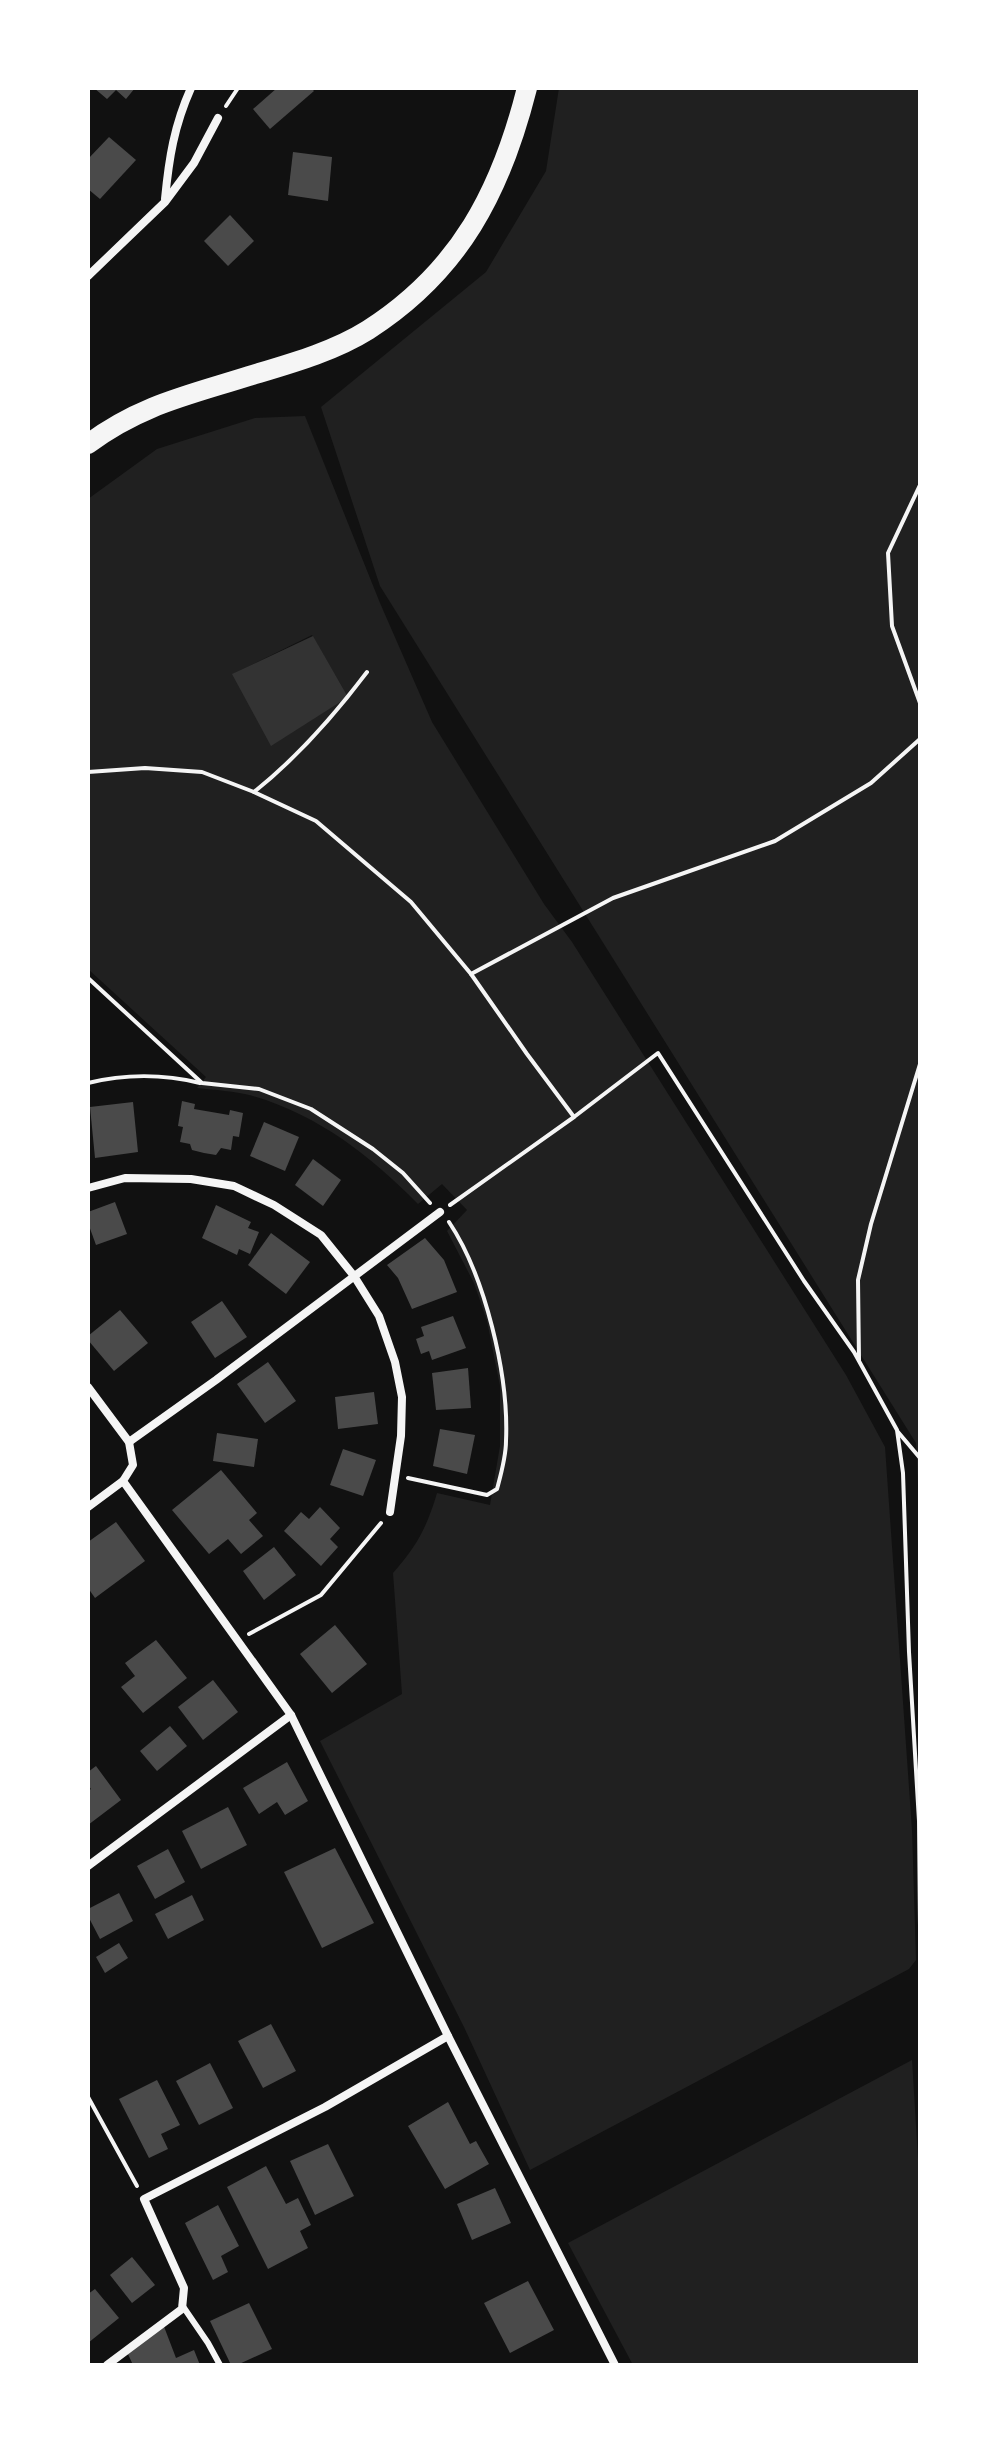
<svg xmlns="http://www.w3.org/2000/svg" width="1008" height="2453" font-family="'Asap Condensed',sans-serif">
<style>
.green{fill:#202020;fill-rule:evenodd}
.water{fill:#333}
.building{fill:#4a4a4a}
.lines{fill:none;stroke-linecap:round;stroke-linejoin:round}
.path{stroke:#f5f5f5;stroke-width:4}
.service{stroke:#f5f5f5;stroke-width:6}
.minor{stroke:#f5f5f5;stroke-width:8}
.primary{stroke:#f5f5f5;stroke-width:20}
</style>
<rect width="100%" height="100%" fill="#111"/>
<g class="green">
<path d="M 559,88 L 920,88 L 920,1528 L 916,1443 L 380,586 L 321,407 L 486,272 L 546,171 Z"/>
<path d="M 305,416 L 380,603 L 432,722 L 544,904 L 572,942 L 846,1375 L 885,1447 L 912,1830 L 916,1960 L 909,1969 L 530,2170 L 464,2027 L 320,1741 L 402,1694 L 393,1573 C 417,1546 427,1527 437,1493 L 490,1505 L 500,1446 L 500,1386 L 487,1321 L 474,1283 L 447,1231 L 467,1210 L 442,1184 L 418,1204 C 371,1156 318,1115 253,1096 C 235,1091 215,1090 197,1088 L 206,1077 L 88,969 L 88,499 L 157,449 L 255,418 ZM 312,635 L 348,697 L 233,674 Z"/>
<path d="M 912,2060 L 920,2192 L 920,2365 L 633,2365 L 568,2243 Z"/>
</g>
<path class="water" d="M 313,636 L 348,697 L 271,746 L 232,674 Z"/>
<g class="building">
<path d="M 94,88 L 135,88 L 126,99 L 116,90 L 107,99 Z"/>
<path d="M 277,88 L 311,88 L 314,91 L 270,129 L 253,109 Z"/>
<path d="M 109,137 L 136,160 L 100,199 L 88,189 L 88,159 Z"/>
<path d="M 293,152 L 332,157 L 328,201 L 288,195 Z"/>
<path d="M 230,215 L 254,241 L 228,266 L 204,241 Z"/>
<path d="M 182,1101 L 195,1104 L 194,1109 L 229,1115 L 230,1110 L 243,1113 L 239,1137 L 233,1136 L 231,1150 L 221,1148 L 216,1155 L 204,1153 L 192,1150 L 190,1144 L 180,1142 L 183,1127 L 178,1126 Z"/>
<path d="M 133,1102 L 138,1152 L 95,1158 L 90,1107 Z"/>
<path d="M 264,1122 L 299,1137 L 285,1171 L 250,1156 Z"/>
<path d="M 313,1159 L 341,1180 L 323,1206 L 295,1185 Z"/>
<path d="M 115,1202 L 127,1234 L 96,1245 L 88,1223 L 88,1212 Z"/>
<path d="M 216,1205 L 251,1222 L 248,1228 L 259,1232 L 250,1254 L 239,1249 L 237,1255 L 202,1238 Z"/>
<path d="M 271,1233 L 310,1262 L 286,1294 L 248,1265 Z"/>
<path d="M 425,1238 L 444,1260 L 457,1292 L 412,1309 L 398,1278 L 387,1265 Z"/>
<path d="M 222,1301 L 247,1337 L 215,1358 L 191,1322 Z"/>
<path d="M 120,1310 L 148,1343 L 114,1371 L 88,1340 L 88,1336 Z"/>
<path d="M 453,1316 L 466,1348 L 432,1360 L 429,1351 L 421,1354 L 416,1339 L 424,1336 L 421,1327 Z"/>
<path d="M 268,1362 L 296,1401 L 265,1423 L 237,1384 Z"/>
<path d="M 468,1368 L 471,1408 L 436,1410 L 432,1373 Z"/>
<path d="M 374,1392 L 378,1424 L 338,1429 L 335,1397 Z"/>
<path d="M 440,1429 L 475,1435 L 467,1474 L 433,1466 Z"/>
<path d="M 217,1433 L 258,1439 L 254,1467 L 213,1461 Z"/>
<path d="M 343,1449 L 376,1460 L 363,1496 L 330,1485 Z"/>
<path d="M 221,1470 L 257,1513 L 249,1520 L 263,1536 L 241,1554 L 228,1539 L 209,1554 L 172,1510 Z"/>
<path d="M 320,1507 L 340,1528 L 330,1539 L 338,1547 L 321,1566 L 284,1531 L 301,1512 L 309,1519 Z"/>
<path d="M 116,1522 L 145,1561 L 95,1598 L 88,1588 L 88,1542 Z"/>
<path d="M 274,1547 L 296,1575 L 264,1600 L 243,1571 Z"/>
<path d="M 335,1625 L 367,1664 L 332,1693 L 300,1654 Z"/>
<path d="M 156,1640 L 187,1678 L 143,1713 L 121,1687 L 135,1676 L 125,1663 Z"/>
<path d="M 213,1680 L 238,1712 L 203,1740 L 178,1707 Z"/>
<path d="M 170,1726 L 187,1746 L 157,1771 L 140,1751 Z"/>
<path d="M 287,1762 L 308,1801 L 285,1815 L 277,1802 L 259,1814 L 243,1788 Z"/>
<path d="M 96,1766 L 121,1800 L 88,1825 L 88,1791 L 91,1789 L 88,1785 L 88,1772 Z"/>
<path d="M 228,1807 L 247,1845 L 201,1869 L 182,1831 Z"/>
<path d="M 335,1848 L 374,1923 L 322,1948 L 284,1872 Z"/>
<path d="M 168,1849 L 185,1882 L 155,1899 L 137,1866 Z"/>
<path d="M 119,1893 L 133,1921 L 100,1939 L 88,1916 L 88,1909 Z"/>
<path d="M 192,1895 L 204,1920 L 168,1939 L 155,1914 Z"/>
<path d="M 119,1943 L 128,1958 L 105,1973 L 96,1957 Z"/>
<path d="M 271,2024 L 296,2071 L 263,2088 L 238,2041 Z"/>
<path d="M 210,2063 L 233,2108 L 199,2125 L 176,2081 Z"/>
<path d="M 157,2080 L 180,2125 L 161,2134 L 168,2149 L 149,2158 L 119,2099 Z"/>
<path d="M 448,2102 L 470,2144 L 476,2141 L 489,2164 L 445,2189 L 408,2126 Z"/>
<path d="M 328,2144 L 354,2196 L 315,2215 L 290,2161 Z"/>
<path d="M 266,2166 L 286,2204 L 298,2198 L 311,2225 L 300,2231 L 308,2248 L 268,2269 L 227,2187 Z"/>
<path d="M 495,2188 L 511,2223 L 472,2240 L 457,2204 Z"/>
<path d="M 218,2205 L 239,2246 L 221,2256 L 228,2272 L 213,2280 L 185,2223 Z"/>
<path d="M 132,2257 L 155,2285 L 132,2303 L 110,2275 Z"/>
<path d="M 528,2281 L 554,2330 L 510,2353 L 484,2303 Z"/>
<path d="M 95,2289 L 119,2318 L 88,2343 L 88,2294 Z"/>
<path d="M 249,2303 L 272,2349 L 237,2365 L 231,2365 L 210,2321 Z"/>
<path d="M 163,2324 L 176,2358 L 194,2350 L 200,2365 L 133,2365 L 127,2352 Z"/>
</g>
<g class="lines">
<g class="path">
<path d="M 226,106 L 238,88"/>
<path d="M 920,485 L 888,553 L 892,626 L 920,703"/>
<path d="M 88,772 L 145,768 L 202,772 L 254,792 L 316,821 L 411,902 L 471,974 L 527,1054 L 574,1117"/>
<path d="M 254,792 C 298,757 333,717 367,672"/>
<path d="M 471,974 L 613,898 L 775,841 L 871,783 L 920,739"/>
<path d="M 88,978 L 202,1083 L 259,1089 L 311,1109 L 373,1149 L 403,1173 L 430,1203"/>
<path d="M 88,1083 C 124,1074 164,1074 200,1083"/>
<path d="M 450,1205 L 574,1117 L 658,1053 L 804,1281 L 854,1352 L 897,1430 L 903,1473 L 909,1652 L 919,1821 L 920,1926"/>
<path d="M 859,1360 L 858,1280 L 871,1224 L 920,1064"/>
<path d="M 898,1432 L 920,1458"/>
<path d="M 408,1478 L 487,1495 L 497,1489 C 501,1474 506,1457 506,1441 C 509,1375 485,1276 449,1222"/>
<path d="M 249,1634 L 321,1595 L 381,1523"/>
<path d="M 88,2097 L 137,2186"/>
</g>
<path class="service" d="M 182,2305 L 208,2343 L 220,2365"/>
<g class="minor">
<path d="M 165,199 C 169,158 174,126 191,88"/>
<path d="M 88,276 L 165,202 L 194,163 L 218,118"/>
<path d="M 88,1188 L 125,1178 L 191,1179 L 234,1186 L 274,1205 L 321,1235 L 354,1276 L 379,1316 L 395,1362 L 402,1397 L 401,1436 L 390,1512"/>
<path d="M 88,1387 L 129,1442 L 133,1465 L 123,1481 L 291,1715 L 448,2036 L 615,2365"/>
<path d="M 129,1442 L 216,1380 L 440,1212"/>
<path d="M 88,1507 L 123,1481"/>
<path d="M 88,1866 L 291,1715"/>
<path d="M 107,2365 L 182,2309 L 184,2288 L 144,2199 L 325,2107 L 448,2036"/>
</g>
<path class="primary" d="M 88,444 C 140,405 189,395 249,376 C 289,364 333,352 368,330 C 460,271 501,191 527,88"/>
</g>
<rect width="1008" height="2453" fill="none" stroke="#ffffff" stroke-width="180"/>
</svg>
